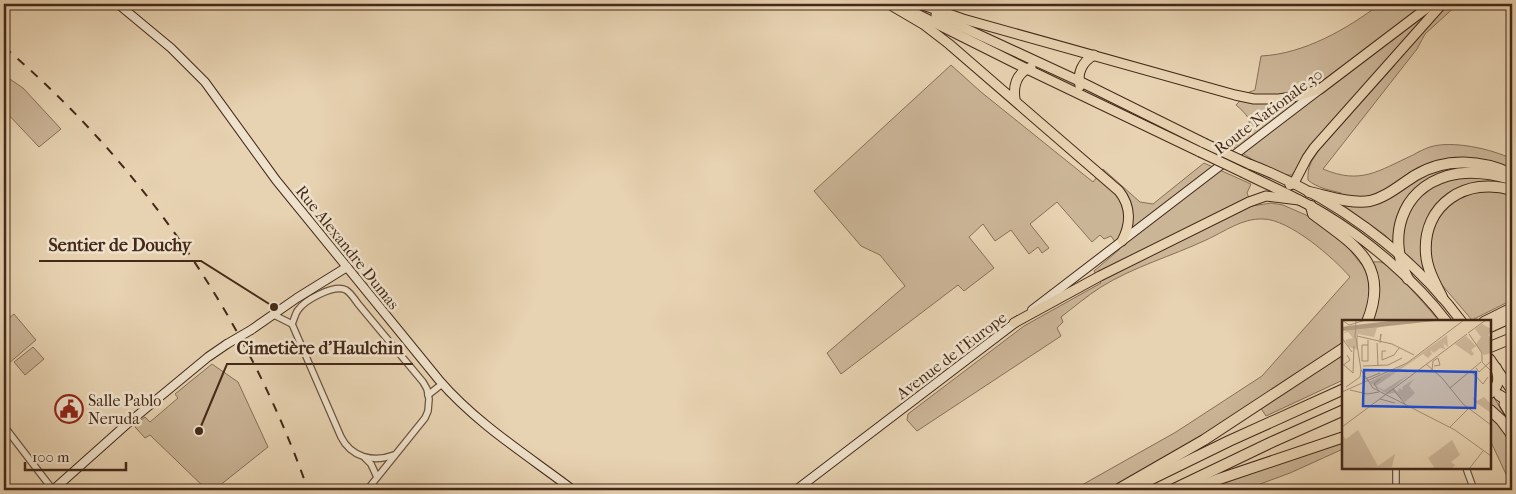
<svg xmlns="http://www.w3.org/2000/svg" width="1516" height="494" font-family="'IM FELL French Canon',serif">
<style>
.green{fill:#cbb597;stroke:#886f58}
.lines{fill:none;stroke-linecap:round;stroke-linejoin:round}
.street-casing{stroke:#6d533e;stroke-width:8}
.secondary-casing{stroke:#442918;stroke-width:10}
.primary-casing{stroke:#442918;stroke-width:11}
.highway-casing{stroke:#442918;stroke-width:12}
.street{stroke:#efe2cc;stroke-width:5.5}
.secondary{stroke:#efe2cc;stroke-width:8}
.primary{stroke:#e7d2b1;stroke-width:9}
.highway{stroke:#e7d2b1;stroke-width:10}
.rail{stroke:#442918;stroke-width:2;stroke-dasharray:9 9;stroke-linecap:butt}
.secondary-bridge-casing{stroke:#442918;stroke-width:10;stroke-linecap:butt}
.primary-bridge-casing{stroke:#442918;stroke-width:11;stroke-linecap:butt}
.secondary-bridge{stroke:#efe2cc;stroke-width:8}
.primary-bridge{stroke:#e7d2b1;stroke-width:9}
.labels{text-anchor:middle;stroke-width:5;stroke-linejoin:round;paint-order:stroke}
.street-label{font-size:16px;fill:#442918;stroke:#efe2cc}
.poi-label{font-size:16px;fill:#442918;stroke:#efe2cc;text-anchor:start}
.inset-road{fill:none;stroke:#a68e74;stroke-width:1}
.view{fill:#1d4ed8;fill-opacity:0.15;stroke:#1d4ed8;stroke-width:2.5}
.inset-edge{fill:none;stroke:#442918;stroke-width:2.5}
.leader{fill:none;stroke:#442918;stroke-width:2}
.callout-dot{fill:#442918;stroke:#efe2cc;stroke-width:2}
.callout-label{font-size:18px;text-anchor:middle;font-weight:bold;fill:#442918;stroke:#efe2cc;stroke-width:5;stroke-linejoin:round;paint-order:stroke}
</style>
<rect width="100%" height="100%" fill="#e7d2b1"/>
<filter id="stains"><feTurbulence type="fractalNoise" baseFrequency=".004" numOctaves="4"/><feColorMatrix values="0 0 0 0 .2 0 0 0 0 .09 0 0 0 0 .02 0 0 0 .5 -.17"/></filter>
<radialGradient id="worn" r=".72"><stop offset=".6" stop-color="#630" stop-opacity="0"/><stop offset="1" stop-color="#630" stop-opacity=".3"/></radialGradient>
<g class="green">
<path d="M 1380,4 L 1458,4 L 1425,34 L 1417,49 L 1323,169 C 1361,185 1378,171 1413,155 C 1418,152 1424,149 1430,147 C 1452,140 1492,149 1512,159 L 1512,300 L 1472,320 L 1442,285 L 1434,271 L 1423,272 L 1385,235 L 1339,202 L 1341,193 C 1330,190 1317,188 1308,180 C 1307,167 1312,160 1319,150 L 1395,65 L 1387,61 L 1292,175 C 1275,177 1244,154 1229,144 C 1249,129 1259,124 1236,105 L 1247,93 L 1255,90 L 1261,56 C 1304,54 1347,29 1380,4 Z"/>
<path d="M 951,65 L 981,92 L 1093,182 L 1103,169 L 1140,202 L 1153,204 L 1204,163 L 1251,184 L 1247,193 L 1252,206 L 1271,203 L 1283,205 L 1306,215 L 1339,236 L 1361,264 C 1367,263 1375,261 1381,262 C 1391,265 1431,311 1439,321 L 1344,322 L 1343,380 L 1266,416 L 1256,401 L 1206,434 L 1108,490 L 1073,490 L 1176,432 L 1262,376 L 1350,277 C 1334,258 1289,219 1263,219 C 1242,218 1224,232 1206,240 C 1172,256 1133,267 1101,287 C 1087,296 1074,307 1061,317 L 1063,322 L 1057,328 L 1061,336 L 917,431 L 907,420 L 908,414 L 1024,326 L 1101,283 L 1094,271 L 1120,249 L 1111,236 L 1104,239 L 1100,235 L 1092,242 L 1057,202 L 1030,224 L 1049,248 L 1042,253 L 1038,247 L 1029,254 L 1011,230 L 995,241 L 983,224 L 969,237 L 994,268 L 964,291 L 958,285 L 841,374 L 827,353 L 905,286 L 880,255 L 861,246 L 814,191 Z"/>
<path d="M 4,75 L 23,88 L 61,129 L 39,147 L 4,110 Z"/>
<path d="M 14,314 L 36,340 L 8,364 L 4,359 L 4,322 Z"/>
<path d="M 33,347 L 44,359 L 25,375 L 14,362 Z"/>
<path d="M 212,364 L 238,382 L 268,447 L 214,490 L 207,490 L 150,435 L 145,438 L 135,427 L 136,424 L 145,417 L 150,422 L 178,398 L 175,394 Z"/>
<path d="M 1490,391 L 1512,427 L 1512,487 L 1490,440 Z"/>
<path d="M 1343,441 L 1343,449 L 1290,473 L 1244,490 L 1204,490 Z"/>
</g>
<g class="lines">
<defs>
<g id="street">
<path d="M 274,315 L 292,324 L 341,437 C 351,457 373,463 394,455"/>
<path d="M 292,324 C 294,320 295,314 298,310 C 305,300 334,284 346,290 C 351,293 355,300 359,305 L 423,382 L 427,389 L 429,399 L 428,411 L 425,418 L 367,490"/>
<path d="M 428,395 L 442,384"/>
<path d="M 4,426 L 53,490"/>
<path d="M 365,458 L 371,464 L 377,477"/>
<path d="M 1396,468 L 1396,490"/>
<path d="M 1466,468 L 1474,490"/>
</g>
<g id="secondary">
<path d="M 118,4 L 171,48 L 205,82 L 276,180 L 439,380 C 477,424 527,455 573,490"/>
<path d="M 1032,310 L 1319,90"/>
<path d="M 251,330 L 297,298 L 347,267"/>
<path d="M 53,490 L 127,424 L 208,357 L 227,344"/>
<path d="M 796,490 L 1019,320"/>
</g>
<g id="primary">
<path d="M 889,4 L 923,24 L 949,44 L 1119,191 C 1131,206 1131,224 1122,241"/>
<path d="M 920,4 L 963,19 L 1235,95 L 1254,99 L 1279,99 L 1298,96 L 1320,89 L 1432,4"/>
<path d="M 909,10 L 1027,69 L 1200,152"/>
<path d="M 936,15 L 1079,81 L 1204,143"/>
<path d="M 1080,86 C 1077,73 1082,62 1094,55"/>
<path d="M 1015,99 C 1013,85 1017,73 1031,67"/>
<path d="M 1249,164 C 1331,195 1409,251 1462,322"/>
<path d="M 1244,173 C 1270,186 1298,198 1323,213 C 1367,239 1416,281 1447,322"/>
<path d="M 1290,185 L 1294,183 L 1307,158 L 1314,148 L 1442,4"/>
<path d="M 1014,323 L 1100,276 L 1249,202 L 1266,196 L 1299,200"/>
<path d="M 1490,359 L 1512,391"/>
<path d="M 1504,404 L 1512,417"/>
</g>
<g id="highway">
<path d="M 1309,192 C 1328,196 1350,204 1370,201 C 1387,197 1401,184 1416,175 C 1446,157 1482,160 1512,174"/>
<path d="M 1311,206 L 1313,214 C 1353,244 1391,264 1367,322"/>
<path d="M 1408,279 C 1387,239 1400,190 1447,176 C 1468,170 1490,173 1511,179"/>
<path d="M 1442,297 C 1435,283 1427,269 1426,254 C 1422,204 1467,176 1512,190"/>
<path d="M 1484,322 L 1512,308"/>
<path d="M 1490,327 L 1512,317"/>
<path d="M 1490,347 L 1512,338"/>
<path d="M 1490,393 C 1499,386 1500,379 1496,368"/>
<path d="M 1499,395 L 1505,399 L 1512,409"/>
<path d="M 1490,410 L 1501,420 L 1512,435"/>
<path d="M 1137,486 L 1229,441 L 1344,389"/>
<path d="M 1117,490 L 1204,440 L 1344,348"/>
<path d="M 1172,490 L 1272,442 L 1344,410"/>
<path d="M 1191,490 L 1219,479 L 1344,437"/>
</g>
</defs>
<use href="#street" class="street-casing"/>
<use href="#secondary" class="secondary-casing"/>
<use href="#primary" class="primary-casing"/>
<use href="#highway" class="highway-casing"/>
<use href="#street" class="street"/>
<use href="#secondary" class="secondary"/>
<use href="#primary" class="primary"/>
<use href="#highway" class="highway"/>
<path class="rail" d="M 4,47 C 142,164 248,319 308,490"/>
<defs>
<path id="secondary-bridge" d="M 227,344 L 251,330"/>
<g id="primary-bridge">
<path d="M 1204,143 L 1249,164"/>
<path d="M 1200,152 L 1244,173"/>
</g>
</defs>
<use href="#secondary-bridge" class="secondary-bridge-casing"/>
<use href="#primary-bridge" class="primary-bridge-casing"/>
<use href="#secondary-bridge" class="secondary-bridge"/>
<use href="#primary-bridge" class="primary-bridge"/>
</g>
<defs>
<symbol id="civic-ring" viewBox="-11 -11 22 22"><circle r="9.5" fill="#efe2cc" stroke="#8f2418" stroke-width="1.5"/><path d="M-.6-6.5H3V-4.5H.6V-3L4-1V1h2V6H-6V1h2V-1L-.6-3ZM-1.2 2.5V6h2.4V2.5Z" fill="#8f2418"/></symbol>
</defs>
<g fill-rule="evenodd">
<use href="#civic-ring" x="53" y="393" width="32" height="32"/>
</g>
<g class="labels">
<g class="street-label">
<text transform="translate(1268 111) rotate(-37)" y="6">Route Nationale 30</text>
<text transform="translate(348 247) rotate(51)" y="6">Rue Alexandre Dumas</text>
<text transform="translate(951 355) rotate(-37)" y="6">Avenue de l'Europe</text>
</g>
<g class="poi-label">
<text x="88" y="406">Salle Pablo<tspan x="88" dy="18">Neruda</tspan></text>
</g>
</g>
<g transform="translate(1342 320)">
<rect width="149" height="149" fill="#e7d2b1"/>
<path d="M 140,4 L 149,9 L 146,16 L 149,17 L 149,33 L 142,35 L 134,24 L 139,17 L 133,9 ZM 47,5 L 35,8 L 32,17 L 16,14 L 16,30 L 7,27 L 3,20 L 11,18 L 6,12 L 0,14 L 7,9 ZM 105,15 L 106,27 L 101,23 L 103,29 L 98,28 L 92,33 L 88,30 L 90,34 L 86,38 L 81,34 L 34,66 L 42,70 L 66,55 L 51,68 L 56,72 L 57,68 L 61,70 L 60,67 L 72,59 L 67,66 L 73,73 L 63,82 L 53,73 L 45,74 L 27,62 L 64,44 ZM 124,16 L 134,26 L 129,30 L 132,34 L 130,36 L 113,24 ZM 130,77 L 135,81 L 142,77 L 149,84 L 149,93 L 132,81 ZM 16,110 L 36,146 L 53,134 L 50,147 L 0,149 L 0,115 L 4,119 ZM 110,120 L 118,135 L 109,142 L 113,145 L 110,149 L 90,149 L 92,147 L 86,138 Z" fill="#cbb597"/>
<path d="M 56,0 L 102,0 L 0,11 L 0,7 L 5,6 Z" fill="#b0997d"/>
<path class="inset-road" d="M 0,0 L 7,5 L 24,0M 126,13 L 144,0M 127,14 L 140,33 L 140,42 L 149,51M 15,16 L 50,24 L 72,35M 0,18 L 10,32M 13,18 L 14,0M 14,18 L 19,50 L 31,68 L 113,110 L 149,136M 26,20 L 26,41M 35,23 L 36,46M 38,23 L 39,14 L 38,20M 26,25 L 20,25 L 20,41 L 26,41M 44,31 L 40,31 L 40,40 L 52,35 L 57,28M 84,44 L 100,58 L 121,84 L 149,105M 2,45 L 11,53 L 12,26M 0,46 L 8,40 L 5,35M 21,46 L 46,45 L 60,38M 134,48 L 137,52 L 148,42M 90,50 L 91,41 L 96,38 L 98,45 L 92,46M 130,52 L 141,64 L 146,57M 23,59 L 38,53M 4,67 L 18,57 L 19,50M 108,68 L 139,42M 51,69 L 63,84M 8,70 L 25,74 L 37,72M 37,71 L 32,64 L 38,59M 0,72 L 65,43 L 122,0M 38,79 L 53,83M 0,107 L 125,14M 108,107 L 126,89M 127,149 L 141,131"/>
<path class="view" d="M 22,50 L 134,52 L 133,88 L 21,86 Z"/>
<rect width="149" height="149" class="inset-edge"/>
</g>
<path class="leader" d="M274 307L201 261H39M199 431L227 364H413"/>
<g class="callout-dot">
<circle cx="274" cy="307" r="5"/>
<circle cx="199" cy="431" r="5"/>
</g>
<g class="callout-label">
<text x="120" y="251">Sentier de Douchy</text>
<text x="320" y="354">Cimetière d'Haulchin</text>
</g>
<rect width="1516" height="494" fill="none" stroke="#e7d2b1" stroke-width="20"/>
<rect x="5" y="5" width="1506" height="484" fill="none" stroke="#442918" stroke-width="2.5"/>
<rect x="10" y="10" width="1496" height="474" fill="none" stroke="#442918"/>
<path d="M25 462v8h101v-8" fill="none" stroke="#442918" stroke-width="2.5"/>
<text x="32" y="462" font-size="15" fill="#442918" stroke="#efe2cc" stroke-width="4" paint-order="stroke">100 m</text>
<rect width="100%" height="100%" filter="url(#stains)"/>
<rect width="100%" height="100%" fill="url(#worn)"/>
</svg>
